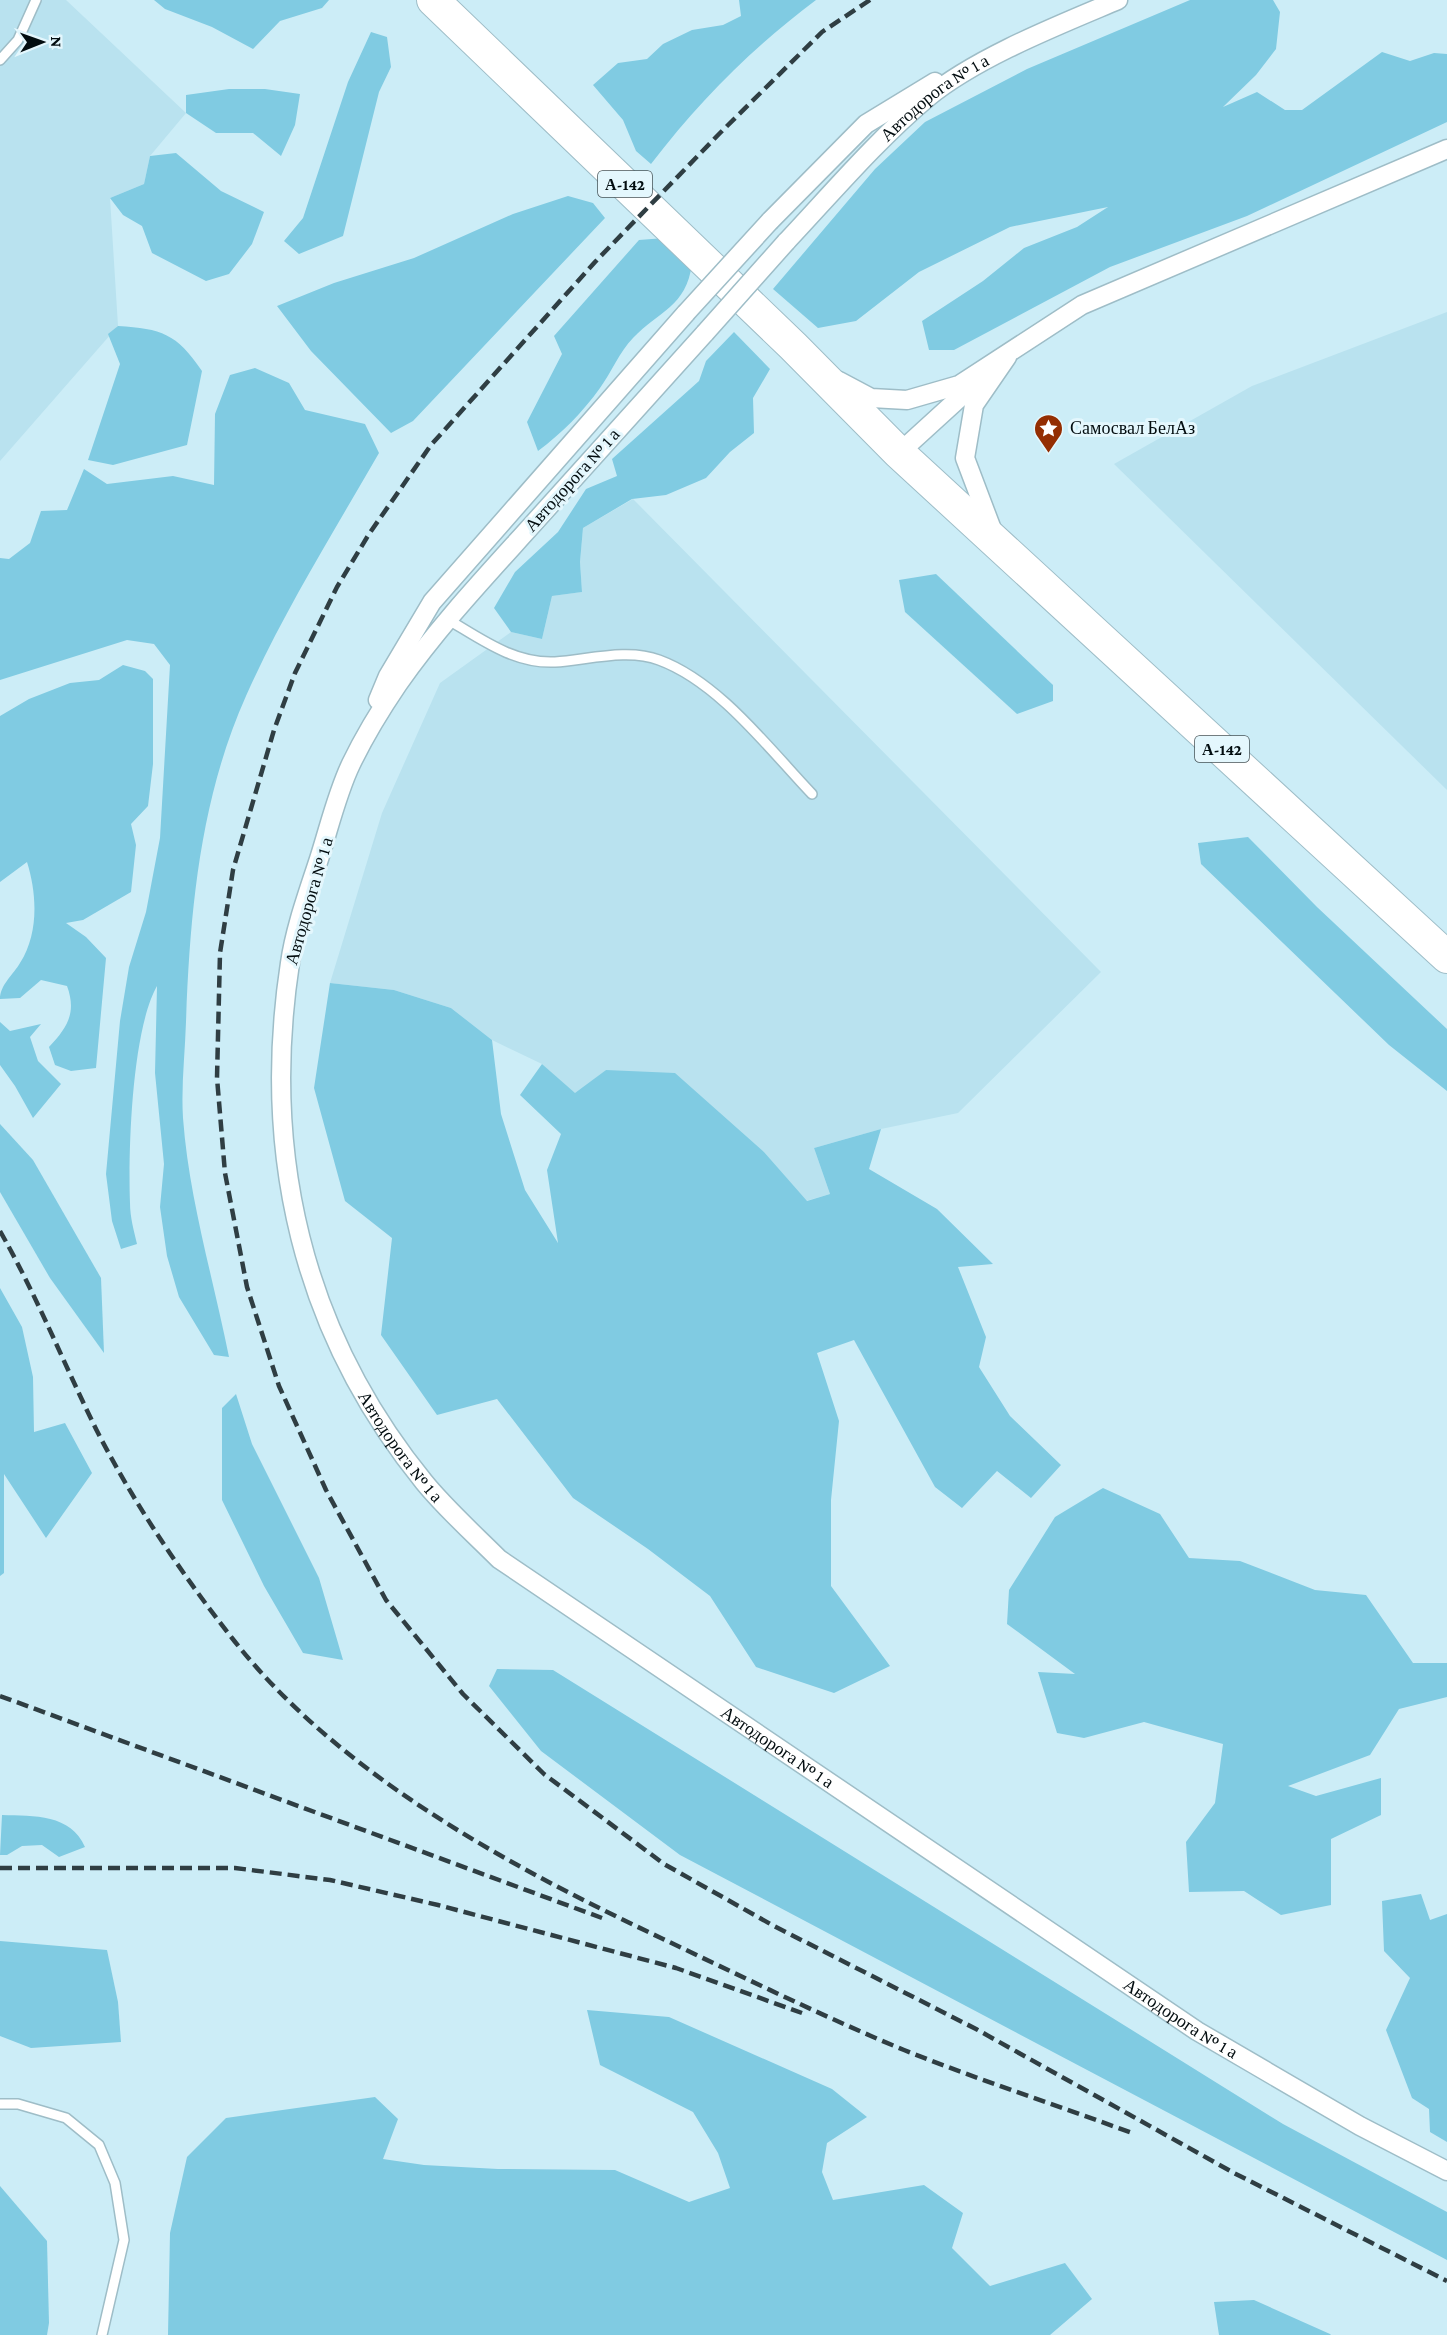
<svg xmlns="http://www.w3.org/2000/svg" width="1447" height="2335" font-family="'Crimson Pro',serif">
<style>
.built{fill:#b9e2ef}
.green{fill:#80cbe2}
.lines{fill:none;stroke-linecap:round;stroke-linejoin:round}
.lane-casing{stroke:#9ebdc7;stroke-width:12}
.street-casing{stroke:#9ebdc7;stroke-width:21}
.highway-casing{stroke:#9ebdc7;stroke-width:34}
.lane{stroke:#fff;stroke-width:9}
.street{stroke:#fff;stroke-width:18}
.highway{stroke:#fff;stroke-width:32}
.rail{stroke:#2f3e43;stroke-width:4.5;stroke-dasharray:12 6;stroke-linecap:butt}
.street-bridge-casing{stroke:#9ebdc7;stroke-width:21;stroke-linecap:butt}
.street-bridge{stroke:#fff;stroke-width:18}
.labels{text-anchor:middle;stroke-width:6;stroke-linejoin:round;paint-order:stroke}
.shield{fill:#e4f7fd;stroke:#465357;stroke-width:1.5}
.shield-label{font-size:16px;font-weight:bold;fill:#030d10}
.street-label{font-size:18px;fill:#030d10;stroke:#e4f7fd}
.poi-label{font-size:18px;fill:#030d10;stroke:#e4f7fd;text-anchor:start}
</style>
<rect width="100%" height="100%" fill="#ccedf7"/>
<g class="built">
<path d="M 0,0 L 66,0 L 186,113 L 150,156 L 144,184 L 110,198 L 118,326 L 0,461 Z"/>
<path d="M 1447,312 L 1447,790 L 1114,464 L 1252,386 Z"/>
<path d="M 633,499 L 1101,972 L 958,1113 L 881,1129 L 814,1148 L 830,1194 L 806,1201 L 764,1152 L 606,1070 L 575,1094 L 542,1064 L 492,1040 L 451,1008 L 394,990 L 330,983 L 382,813 L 440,683 L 511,632 L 542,639 L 552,596 L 582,592 L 580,562 L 583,528 Z"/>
</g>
<g class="green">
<path d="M 154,0 L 329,0 L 322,8 L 280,21 L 253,49 L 212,27 L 165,9 Z"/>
<path d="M 739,0 L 816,0 C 752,48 700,100 651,164 L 636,151 L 623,120 L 593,85 L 618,63 L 647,59 L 663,44 L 692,30 L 723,25 L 741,16 Z"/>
<path d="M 1190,0 L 1273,0 L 1280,12 L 1276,49 L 1256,75 L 1223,107 L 1257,92 L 1285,110 L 1302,110 L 1382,52 L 1410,61 L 1434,53 L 1447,54 L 1447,122 L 1247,216 L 1110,267 L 954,350 L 929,350 L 922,321 L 983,281 L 1024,248 L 1077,227 L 1108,207 L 1010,227 L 919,272 L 856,321 L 818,328 L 773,289 L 875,169 L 925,122 L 1027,69 Z"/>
<path d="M 371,32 L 387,37 L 391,67 L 379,92 L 343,236 L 299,254 L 284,241 L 303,218 L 348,82 Z"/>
<path d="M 229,89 L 265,89 L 300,94 L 295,125 L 281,156 L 253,133 L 216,133 L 186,113 L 186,95 Z"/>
<path d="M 176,153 L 221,191 L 264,212 L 252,244 L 229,274 L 206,281 L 152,253 L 142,226 L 123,215 L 110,198 L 144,184 L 150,156 Z"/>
<path d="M 568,196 L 593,203 L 605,218 L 413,421 L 391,433 L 311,351 L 277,306 L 334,283 L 414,258 L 513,214 Z"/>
<path d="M 665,238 L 692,264 C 686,307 659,311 633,338 C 620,351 611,373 600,388 C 582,413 562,433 538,451 L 527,422 L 562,354 L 554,336 L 639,240 Z"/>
<path d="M 118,326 C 162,329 176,333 202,371 L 187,445 L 113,465 L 88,460 L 120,364 L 108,334 Z"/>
<path d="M 734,332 L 770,369 L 753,398 L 754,433 L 730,452 L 706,478 L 666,495 L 632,499 L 583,528 L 580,562 L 582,592 L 552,596 L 542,639 L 511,632 L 494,608 L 515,572 L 558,532 L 586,489 L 617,476 L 612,459 L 699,381 L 706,361 Z"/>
<path d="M 255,368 L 289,383 L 305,410 L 365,424 L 379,453 C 333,533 284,611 246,696 C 200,799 190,911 186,1022 C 185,1054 181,1086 183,1118 C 189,1199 213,1277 229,1357 L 214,1355 L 179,1297 L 167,1256 L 160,1207 L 164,1164 L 155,1073 L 157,986 C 132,1030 128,1150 130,1203 C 130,1217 134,1231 137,1244 L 121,1249 L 112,1221 L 106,1174 L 120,1021 L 129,967 L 146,912 L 160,838 L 170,665 L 154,644 L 127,640 L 0,680 L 0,558 L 9,559 L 30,543 L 41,511 L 67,510 L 84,469 L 107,484 L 173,476 L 214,485 L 215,414 L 230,375 Z"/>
<path d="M 936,574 L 1053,685 L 1053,701 L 1017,714 L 905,612 L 899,580 Z"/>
<path d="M 123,665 L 145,671 L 153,679 L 153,764 L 148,806 L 131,824 L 136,845 L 131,892 L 83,920 L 66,923 L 86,937 L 106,958 L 96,1068 L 71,1071 L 55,1065 L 49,1047 C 67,1028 77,1013 67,986 L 41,980 L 20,998 L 0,999 C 0,985 13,975 20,963 C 39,933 37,894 27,862 L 0,882 L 0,716 L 29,699 L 70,683 L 99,680 Z"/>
<path d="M 1248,837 L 1317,907 L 1447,1029 L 1447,1091 L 1389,1045 L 1201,864 L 1198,843 Z"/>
<path d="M 330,983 L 394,990 L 451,1008 L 492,1040 L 501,1114 L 525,1190 L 558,1243 L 547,1170 L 561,1134 L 520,1095 L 542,1064 L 575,1093 L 606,1070 L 675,1073 L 764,1152 L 807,1201 L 830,1194 L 814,1148 L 881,1129 L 869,1169 L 937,1209 L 993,1264 L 958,1267 L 986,1337 L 979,1367 L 1010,1416 L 1061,1465 L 1031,1498 L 997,1471 L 962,1508 L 935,1487 L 854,1340 L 817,1353 L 839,1421 L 831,1500 L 831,1586 L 890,1666 L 834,1693 L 756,1667 L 710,1596 L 648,1549 L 573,1498 L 497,1399 L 437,1415 L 381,1335 L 392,1238 L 345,1201 L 314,1088 Z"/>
<path d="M 0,1022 L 10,1031 L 41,1024 L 30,1037 L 38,1061 L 61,1084 L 33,1118 L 15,1086 L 0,1065 Z"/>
<path d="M 0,1124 L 33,1160 L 101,1278 L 104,1353 L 50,1278 L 0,1192 Z"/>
<path d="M 0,1288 L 22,1327 L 33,1377 L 34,1432 L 65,1423 L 92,1473 L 46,1538 L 4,1474 L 4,1573 L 0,1576 Z"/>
<path d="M 236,1394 L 252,1444 L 319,1578 L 343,1660 L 303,1653 L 264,1586 L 222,1500 L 222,1408 Z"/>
<path d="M 1103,1488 L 1160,1514 L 1189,1558 L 1240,1561 L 1315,1590 L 1366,1595 L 1413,1663 L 1447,1663 L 1447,1697 L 1399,1709 L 1370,1755 L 1288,1786 L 1316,1796 L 1381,1778 L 1381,1815 L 1331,1839 L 1331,1905 L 1281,1915 L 1244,1891 L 1189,1892 L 1186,1842 L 1215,1803 L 1223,1744 L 1144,1722 L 1084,1738 L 1057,1733 L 1038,1672 L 1075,1674 L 1007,1624 L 1009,1590 L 1055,1517 Z"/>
<path d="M 497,1669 L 553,1670 L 1283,2124 L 1447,2212 L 1447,2260 L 680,1855 L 541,1751 L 489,1686 Z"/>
<path d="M 2,1815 C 34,1816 71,1814 85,1847 L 59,1857 L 42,1845 L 22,1846 L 7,1855 L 0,1855 Z"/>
<path d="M 1421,1894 L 1430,1920 L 1447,1914 L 1447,2142 L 1430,2132 L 1429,2109 L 1412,2098 L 1386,2030 L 1410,1978 L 1384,1951 L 1382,1901 Z"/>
<path d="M 0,1941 L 107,1950 L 118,2002 L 121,2042 L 31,2048 L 0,2036 Z"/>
<path d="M 587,2010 L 669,2017 L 832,2089 L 867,2117 L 827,2143 L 822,2172 L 833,2200 L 924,2185 L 963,2213 L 952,2248 L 990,2286 L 1065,2263 L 1092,2299 L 1050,2335 L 168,2335 L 170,2233 L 187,2157 L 226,2118 L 375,2097 L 398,2119 L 383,2159 L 424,2165 L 498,2169 L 615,2170 L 689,2202 L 730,2188 L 718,2153 L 693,2112 L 600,2065 Z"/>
<path d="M 0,2186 L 47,2241 L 49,2323 L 47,2335 L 0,2335 Z"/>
<path d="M 1254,2300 L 1330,2334 L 1331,2335 L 1219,2335 L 1214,2302 Z"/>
</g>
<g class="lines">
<defs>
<g id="lane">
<path d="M 0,60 L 18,40 L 36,0"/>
<path d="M 447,619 C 481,639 514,664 555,662 C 587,660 628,648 659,660 C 719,682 769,749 812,794"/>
<path d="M 0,2104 L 18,2104 L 66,2118 L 99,2145 L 115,2183 L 124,2240 L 102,2335"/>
</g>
<g id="street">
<path d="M 770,221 L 866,124 L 935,82"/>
<path id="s1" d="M 786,242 C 832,193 876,141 927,98 C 977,57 1059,25 1118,0"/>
<path id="s2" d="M 705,333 C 648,397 590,461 532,525 C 486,576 438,627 398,684 C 381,709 364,737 351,764 C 337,793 329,828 319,859 C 308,893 295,928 290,963 C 261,1153 302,1332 424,1482 C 446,1509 474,1534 499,1559 L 1197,2031 L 1360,2126 L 1447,2171"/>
<path d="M 839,381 L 871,398 L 907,400 L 959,385 L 1082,305 L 1447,149"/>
<path d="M 899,453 L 978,381"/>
<path d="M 993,532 L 965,458 L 974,405 L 1007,357"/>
<path d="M 378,700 L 388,676 L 432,602 L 686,313"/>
</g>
<path id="highway" d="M 433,0 L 793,346 L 899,453 L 1447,957"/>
</defs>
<use href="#lane" class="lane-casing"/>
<use href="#street" class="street-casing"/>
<use href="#highway" class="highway-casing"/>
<use href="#lane" class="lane"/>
<use href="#street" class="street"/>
<use href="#highway" class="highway"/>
<g class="rail">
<path d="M 870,0 L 822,32 L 720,133 L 595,262 L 431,445 L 369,534 L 337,587 L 295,673 L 274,730 L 233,870 L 220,953 L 217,1078 L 225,1173 L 247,1287 L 279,1386 L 326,1490 L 386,1600 L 463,1694 L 544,1774 L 664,1864 L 774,1926 L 976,2029 L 1234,2173 L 1447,2281"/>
<path d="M 0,1231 C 37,1296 63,1362 96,1429 C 133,1502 181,1573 232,1638 C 339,1775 509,1866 663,1939 C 743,1977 822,2016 904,2050 C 979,2080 1056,2105 1132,2133"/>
<path d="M 0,1696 L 602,1918"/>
<path d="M 0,1868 L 235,1868 L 330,1880 L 438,1905 L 676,1968 L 802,2013"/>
</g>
<defs>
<g id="street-bridge">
<path d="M 686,313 L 770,221"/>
<path d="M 705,333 L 786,242"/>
</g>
</defs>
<use href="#street-bridge" class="street-bridge-casing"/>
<use href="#street-bridge" class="street-bridge"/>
</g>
<defs>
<symbol id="sight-pin" viewBox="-11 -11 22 30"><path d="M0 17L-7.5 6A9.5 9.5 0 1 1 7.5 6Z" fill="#942e02" stroke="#e4f7fd"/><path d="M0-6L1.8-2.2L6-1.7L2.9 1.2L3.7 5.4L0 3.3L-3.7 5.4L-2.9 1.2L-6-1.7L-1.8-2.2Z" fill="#fff"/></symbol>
</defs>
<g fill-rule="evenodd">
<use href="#sight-pin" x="1032" y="412" width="33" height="45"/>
</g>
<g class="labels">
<g class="shield">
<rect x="598" y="171" width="54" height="26" rx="4.5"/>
<rect x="1195" y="736" width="54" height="26" rx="4.5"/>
</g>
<g class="shield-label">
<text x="625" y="190">А-142</text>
<text x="1222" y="755">А-142</text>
</g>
<g class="street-label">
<text dy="6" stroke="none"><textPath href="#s1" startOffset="208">Автодорога № 1 а</textPath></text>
<text transform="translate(572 480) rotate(-48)" y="6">Автодорога № 1 а</text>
<text transform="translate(309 901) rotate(-74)" y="6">Автодорога № 1 а</text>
<text dy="6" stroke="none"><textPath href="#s2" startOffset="1278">Автодорога № 1 а</textPath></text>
<text dy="6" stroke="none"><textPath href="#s2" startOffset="1764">Автодорога № 1 а</textPath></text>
<text dy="6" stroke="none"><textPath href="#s2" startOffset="2250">Автодорога № 1 а</textPath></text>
</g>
<g class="poi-label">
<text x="1070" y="434">Самосвал БелАз</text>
</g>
</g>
<g transform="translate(42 42) rotate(89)" stroke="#e4f7fd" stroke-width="4.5" paint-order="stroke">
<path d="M0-4.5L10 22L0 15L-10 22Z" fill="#030d10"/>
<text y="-9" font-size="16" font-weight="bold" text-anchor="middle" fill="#030d10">N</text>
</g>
</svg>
